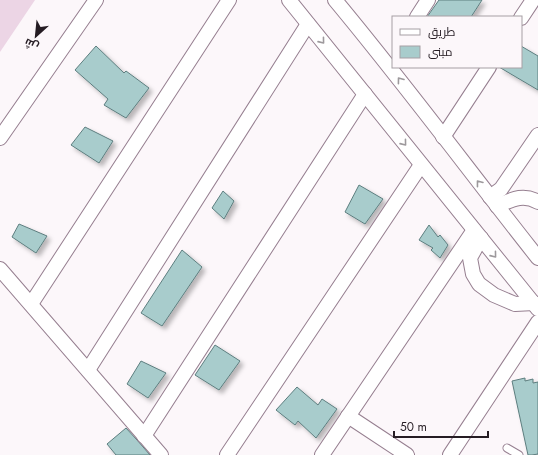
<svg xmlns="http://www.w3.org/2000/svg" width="538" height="455" font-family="Jost,Cairo,sans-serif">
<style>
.green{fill:#ecd5e5}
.building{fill:#a8cccc;stroke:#5d7e7f;filter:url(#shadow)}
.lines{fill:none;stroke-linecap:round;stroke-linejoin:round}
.service-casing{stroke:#967f90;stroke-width:9}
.minor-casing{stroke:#967f90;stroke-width:16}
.service{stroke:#fff;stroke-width:7}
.minor{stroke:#fff;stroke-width:14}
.oneway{stroke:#9d999c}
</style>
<defs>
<filter id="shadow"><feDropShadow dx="3.5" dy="3.5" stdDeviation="2" flood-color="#0004"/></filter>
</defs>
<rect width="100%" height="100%" fill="#fcf7fa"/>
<path class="green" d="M 0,0 L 35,0 L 0,52 Z"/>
<g class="building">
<path d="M 439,0 L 482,0 L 471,17 L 427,17 Z"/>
<path d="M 96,46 L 124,73 L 126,71 L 149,88 L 126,118 L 104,105 L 108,99 L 75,70 Z"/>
<path d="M 521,46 L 538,56 L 538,90 L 499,67 L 521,67 Z"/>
<path d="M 85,127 L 113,141 L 99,163 L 71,145 Z"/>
<path d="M 359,185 L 383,199 L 365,224 L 345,212 Z"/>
<path d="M 223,191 L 234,201 L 224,219 L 212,208 Z"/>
<path d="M 19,224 L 47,236 L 36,253 L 12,237 Z"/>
<path d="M 429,225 L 438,237 L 440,235 L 448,245 L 440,258 L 431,250 L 433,248 L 419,240 Z"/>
<path d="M 182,250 L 202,267 L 162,326 L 141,313 Z"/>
<path d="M 215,345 L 240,361 L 219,390 L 195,375 Z"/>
<path d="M 141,361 L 166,373 L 148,398 L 127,384 Z"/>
<path d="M 525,378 L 525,381 L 533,379 L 533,383 L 538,382 L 538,454 L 532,455 L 528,455 L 512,381 Z"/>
<path d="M 297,387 L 318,405 L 322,399 L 337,409 L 316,438 L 298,421 L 295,425 L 276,410 Z"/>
<path d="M 126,428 L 137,440 L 150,455 L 116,455 L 107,444 Z"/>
</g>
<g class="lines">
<defs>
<path id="service" d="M 507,448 L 519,455"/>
<g id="minor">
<path d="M 289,0 L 538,309"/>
<path d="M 335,0 C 405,84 470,172 538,258"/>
<path d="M 417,17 L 428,0"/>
<path d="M 521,18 L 533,0"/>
<path d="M 443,137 L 489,67"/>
<path d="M 0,138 L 96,0"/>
<path d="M 490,197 L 501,189 L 538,135"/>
<path d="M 497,206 C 511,200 523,193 538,202"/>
<path d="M 481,238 L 470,258 L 473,274 L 479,284 L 494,295 L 515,304 L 534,303"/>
<path d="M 0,269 L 161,455"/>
<path d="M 31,304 L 229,0"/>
<path d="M 88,370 L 308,24"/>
<path d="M 348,416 L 407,455"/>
<path d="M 144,436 L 365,94"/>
<path d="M 227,455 L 421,165"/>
<path d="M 322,455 L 474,230"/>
<path d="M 450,455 L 538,322"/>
</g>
</defs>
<use href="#service" class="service-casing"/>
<use href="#minor" class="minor-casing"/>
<use href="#service" class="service"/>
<use href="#minor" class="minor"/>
</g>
<defs><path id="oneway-chevron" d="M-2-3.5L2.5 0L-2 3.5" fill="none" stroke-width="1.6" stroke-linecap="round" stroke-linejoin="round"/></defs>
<g class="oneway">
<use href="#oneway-chevron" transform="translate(322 41) rotate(51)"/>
<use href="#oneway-chevron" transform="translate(400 80) rotate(-127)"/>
<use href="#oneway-chevron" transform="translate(404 143) rotate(51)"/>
<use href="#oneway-chevron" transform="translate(479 183) rotate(-128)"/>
<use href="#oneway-chevron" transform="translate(494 255) rotate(51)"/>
</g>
<rect x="392" y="16" width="130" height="52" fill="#fcf7fa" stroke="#a69fa4"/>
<rect x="400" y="29" width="20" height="6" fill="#ffffff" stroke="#a69fa4"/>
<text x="428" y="36" font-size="12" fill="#251c23">طريق</text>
<rect x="400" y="46" width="20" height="12" fill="#a8cccc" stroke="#a69fa4"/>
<text x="428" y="56" font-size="12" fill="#251c23">مبنى</text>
<g transform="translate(36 36) rotate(207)" stroke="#fcf7fa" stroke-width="3" paint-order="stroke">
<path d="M0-3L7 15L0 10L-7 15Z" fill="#251c23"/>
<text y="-6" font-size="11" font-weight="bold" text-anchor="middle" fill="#251c23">ش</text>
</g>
<path d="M394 431v6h94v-6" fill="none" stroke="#251c23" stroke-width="2"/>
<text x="400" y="431" font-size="12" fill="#251c23" stroke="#fcf7fa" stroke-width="3" paint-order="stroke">50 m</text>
</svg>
